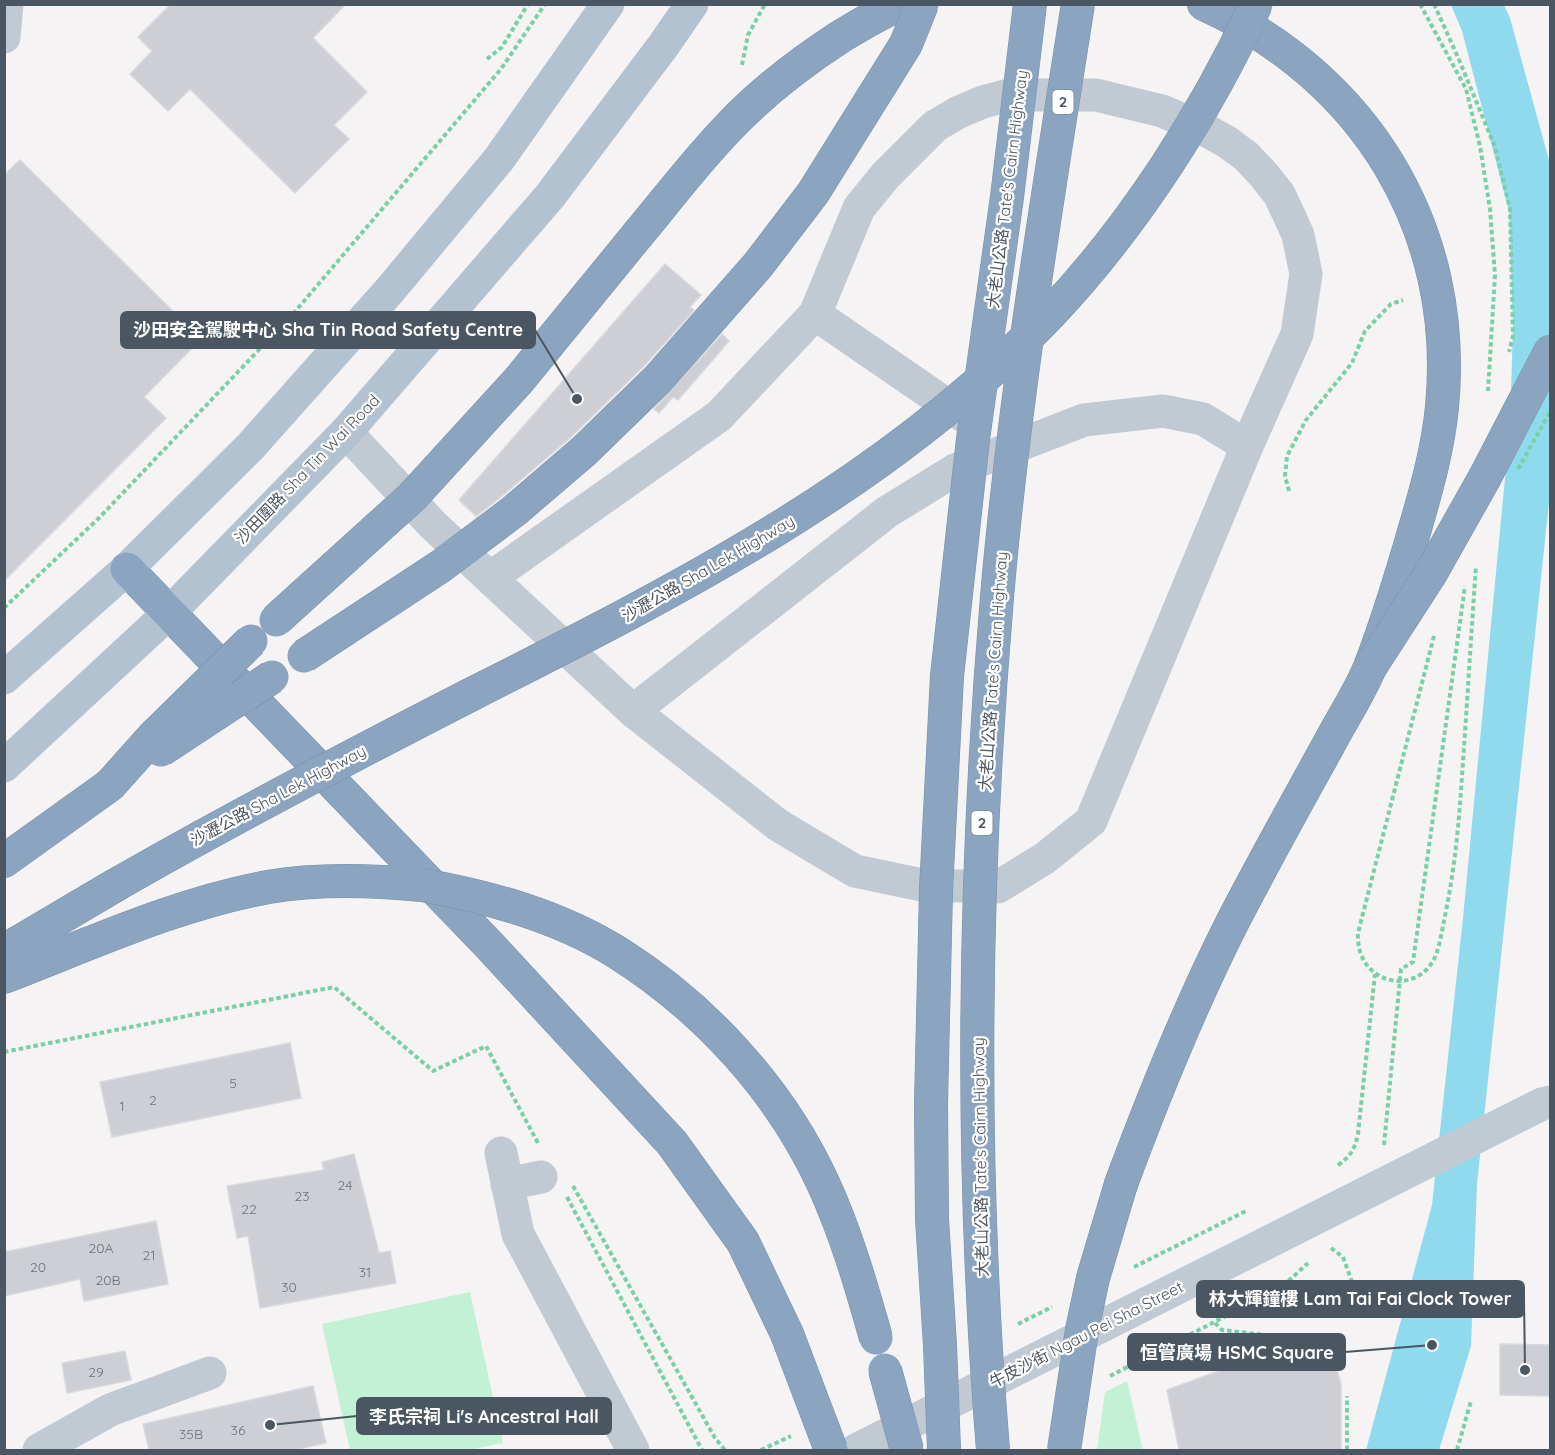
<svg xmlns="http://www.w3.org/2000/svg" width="1555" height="1455" font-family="Quicksand,'Noto Sans TC',sans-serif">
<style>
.green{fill:#c3f1d5}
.water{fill:#90daee}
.building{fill:#cdcfd5;stroke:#d7d9de;stroke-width:1.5}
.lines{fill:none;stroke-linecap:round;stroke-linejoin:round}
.highway-casing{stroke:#7690ad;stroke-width:34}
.path{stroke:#7ad0a6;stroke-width:4;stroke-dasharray:4.5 3;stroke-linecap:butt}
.minor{stroke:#c1cad2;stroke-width:33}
.major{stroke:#b3c2d1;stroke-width:33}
.highway{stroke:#8ba5c1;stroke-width:33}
.highway-bridge-casing{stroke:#7690ad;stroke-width:34;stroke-linecap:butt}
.path-bridge{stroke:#7ad0a6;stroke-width:4;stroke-dasharray:4.5 3;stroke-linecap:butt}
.highway-bridge{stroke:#8ba5c1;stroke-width:33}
.labels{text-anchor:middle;stroke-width:4.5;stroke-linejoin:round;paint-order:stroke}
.number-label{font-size:14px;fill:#6b747e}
.shield{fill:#fff;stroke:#808990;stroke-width:1.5}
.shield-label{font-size:15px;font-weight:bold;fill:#4a5661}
.street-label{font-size:16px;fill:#4a5661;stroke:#fff}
.leader{fill:none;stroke:#4a5661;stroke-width:2}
.callout-dot{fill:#4a5661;stroke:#fff;stroke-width:2}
.callout{fill:#4a5661;stroke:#4a5661;stroke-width:2}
.callout-label{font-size:18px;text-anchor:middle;font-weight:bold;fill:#fff}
</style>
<rect width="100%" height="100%" fill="#f5f3f3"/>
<g class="green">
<path d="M 470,1292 L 503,1443 L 469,1450 L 350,1450 L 322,1324 Z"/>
<path d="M 1127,1381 L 1143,1450 L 1097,1450 L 1105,1392 Z"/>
</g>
<path class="water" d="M 1451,5 L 1504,5 L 1510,18 L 1550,164 L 1550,493 L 1477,1184 L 1471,1346 L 1439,1450 L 1366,1450 L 1432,1205 L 1463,918 L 1510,426 L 1513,326 L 1509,211 L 1462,31 Z"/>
<g class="building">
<path d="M 171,4 L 346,4 L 313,38 L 367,92 L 334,125 L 349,139 L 295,193 L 190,89 L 168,111 L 130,74 L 152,51 L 138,37 Z"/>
<path d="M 20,160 L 201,339 L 144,397 L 166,418 L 4,581 L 4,175 Z"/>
<path d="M 665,264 L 701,295 L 690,307 L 694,310 L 644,366 L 571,437 L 502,496 L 476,516 L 459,500 Z"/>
<path d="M 722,334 L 729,341 L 678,400 L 673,397 L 659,413 L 654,409 Z"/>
<path d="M 290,1043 L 301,1098 L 112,1137 L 100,1082 Z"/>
<path d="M 354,1154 L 379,1253 L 390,1251 L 396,1283 L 260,1308 L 248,1236 L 237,1238 L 227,1186 L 324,1170 L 322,1162 Z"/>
<path d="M 156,1221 L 168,1284 L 84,1301 L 80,1279 L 4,1296 L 4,1252 Z"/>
<path d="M 1272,1344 L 1326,1358 L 1336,1367 L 1341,1384 L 1341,1450 L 1179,1450 L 1167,1390 L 1235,1365 L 1238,1358 L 1257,1345 Z"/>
<path d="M 1500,1344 L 1551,1345 L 1551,1396 L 1500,1395 Z"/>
<path d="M 125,1351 L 131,1380 L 67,1393 L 62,1363 Z"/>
<path d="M 313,1386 L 326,1443 L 294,1450 L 149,1450 L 143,1424 Z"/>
</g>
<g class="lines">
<defs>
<g id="highway">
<path d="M 639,233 C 669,197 697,160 729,127 C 762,92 800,63 840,37 C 860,25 879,13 901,4"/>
<path d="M 1485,477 L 1550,352"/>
<path d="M 127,569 L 490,946 L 672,1143 L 743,1242 L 787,1334"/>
<path d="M 4,861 L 110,785"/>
<path d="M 4,951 L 114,886"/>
<path d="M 4,977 C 90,944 176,904 268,887 C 319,878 371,880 422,885"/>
<path d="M 1121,1184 C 1154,1095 1189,1008 1232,923 C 1263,863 1296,804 1329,744 C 1342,719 1359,694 1370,667 C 1387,623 1401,577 1414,532 C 1426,491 1438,449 1442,407 C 1459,229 1365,77 1204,4"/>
<path d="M 932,1219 L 940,1345"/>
</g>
</defs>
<use href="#highway" class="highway-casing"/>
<g class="path">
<path d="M 1420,4 L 1466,89 L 1480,146 L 1490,209 L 1495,275 L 1488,391"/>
<path d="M 1434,4 L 1460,62 L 1495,147 L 1510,209 L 1513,336 L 1509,352"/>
<path d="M 487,59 L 502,47 L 528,4"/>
<path d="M 742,65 L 748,35 L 765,4"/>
<path d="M 1289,491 L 1285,476 L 1287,456 L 1306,420 L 1352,363 L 1365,331 L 1391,304 L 1403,300"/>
<path d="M 4,608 L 99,518 L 293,314 L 501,69 L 545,4"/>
<path d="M 1434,636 L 1358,933 C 1355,986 1421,999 1437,952 C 1441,939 1443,925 1446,911 C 1455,866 1459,822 1462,776 C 1467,706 1471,636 1476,566"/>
<path d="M 4,1052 L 334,987 L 433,1071 L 486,1046 L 538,1143"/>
<path d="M 1384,1145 L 1401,969 L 1413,962 L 1465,586"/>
<path d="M 1338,1165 C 1350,1157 1355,1149 1358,1134 L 1375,974"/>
<path d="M 573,1186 L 715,1438 L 725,1450"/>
<path d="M 567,1197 L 702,1450"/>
<path d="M 1331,1248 L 1343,1257 L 1356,1293"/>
<path d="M 1134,1267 L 1248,1210"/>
<path d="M 1215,1323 L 1222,1330 L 1300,1339"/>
<path d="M 1018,1324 L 1052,1307"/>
<path d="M 1110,1376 L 1282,1287 L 1308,1263"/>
<path d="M 761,1450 L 791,1436"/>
<path d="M 1347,1450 L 1347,1396"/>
<path d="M 1457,1450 L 1471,1401"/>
</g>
<g class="minor">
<path d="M 4,37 L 7,4"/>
<path d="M 815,314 L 972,422"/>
<path d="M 346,432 L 433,525 L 633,711 L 778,825 L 855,871 L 922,885 L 998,887 L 1045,858 L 1091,821 L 1247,446 L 1297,334 L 1306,274 L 1298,235 L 1288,213 L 1279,194 L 1263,174 L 1246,156 L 1227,142 L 1200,127 L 1162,111 L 1096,95 L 1009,95 L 983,102 L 959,112 L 935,126 L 885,176 L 859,208 L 815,314 L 719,416 L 490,578"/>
<path d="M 633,711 L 887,512 L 955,470 L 1084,420 L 1163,411 L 1203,419 L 1247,446"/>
<path d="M 501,1153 L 518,1234 L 633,1450"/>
<path d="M 507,1184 L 541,1177"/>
<path d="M 39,1450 L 110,1410 L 210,1373"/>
<path d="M 856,1450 L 1542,1104 L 1550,1102"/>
</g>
<g class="major">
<path d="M 4,678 L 127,569 L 250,447 L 390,290 L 499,159 L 608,4"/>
<path d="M 4,766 L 170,612 L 346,432 L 550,196 L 663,46 L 692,4"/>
</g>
<use href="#highway" class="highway"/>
<defs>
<g id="highway-bridge">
<path d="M 276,620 L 412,497 L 519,380 L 639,233"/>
<path d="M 304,656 L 441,566 L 514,511 L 584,451 L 658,379 L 758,265 L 813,193 L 906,44 L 922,4"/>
<path d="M 1369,669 L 1431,573 L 1485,477"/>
<path d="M 161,750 L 272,677"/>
<path d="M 110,785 L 152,738 L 251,641"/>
<path d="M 422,885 C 490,897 559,916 618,953 C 705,1008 780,1090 823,1183 C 846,1233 861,1285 876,1338"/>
<path d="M 114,886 C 232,818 353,755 474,693 C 680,589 891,482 1052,312 C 1134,225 1206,113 1256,4"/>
<path d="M 932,1219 L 931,1104 L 936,890 L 947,676 L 973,439 L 1007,197 L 1030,4"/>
<path d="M 787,1334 L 831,1450"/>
<path d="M 940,1345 L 944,1450"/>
<path d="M 885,1370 L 907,1450"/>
<path d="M 993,1450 C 970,1167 973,881 997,597 C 1014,399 1047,201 1078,4"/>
<path d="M 1064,1450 L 1082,1330 L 1093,1278 L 1121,1184"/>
</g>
</defs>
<use href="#highway-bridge" class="highway-bridge-casing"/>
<path class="path-bridge" d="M 1518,469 L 1550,412"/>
<use href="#highway-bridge" class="highway-bridge"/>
</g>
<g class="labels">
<g class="number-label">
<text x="233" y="1088">5</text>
<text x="153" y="1105">2</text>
<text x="122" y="1111">1</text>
<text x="345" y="1190">24</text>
<text x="302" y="1201">23</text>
<text x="249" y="1214">22</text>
<text x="101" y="1253">20A</text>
<text x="149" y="1260">21</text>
<text x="38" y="1272">20</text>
<text x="365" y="1277">31</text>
<text x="108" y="1285">20B</text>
<text x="289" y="1292">30</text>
<text x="96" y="1377">29</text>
<text x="238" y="1435">36</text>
<text x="191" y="1439">35B</text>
</g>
<g class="shield">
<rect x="1052.5" y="90" width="21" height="24" rx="4.5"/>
<rect x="971.5" y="811" width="21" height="24" rx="4.5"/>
</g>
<g class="shield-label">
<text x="1063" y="107">2</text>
<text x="982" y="828">2</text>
</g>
<g class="street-label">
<text transform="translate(1007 189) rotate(-83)" y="6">大老山公路 Tate's Cairn Highway</text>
<text transform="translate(307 469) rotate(-46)" y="6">沙田圍路 Sha Tin Wai Road</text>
<text transform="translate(708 568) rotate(-30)" y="6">沙瀝公路 Sha Lek Highway</text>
<text transform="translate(993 671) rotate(-86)" y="6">大老山公路 Tate's Cairn Highway</text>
<text transform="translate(278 795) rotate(-28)" y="6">沙瀝公路 Sha Lek Highway</text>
<text transform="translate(980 1157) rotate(-91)" y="6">大老山公路 Tate's Cairn Highway</text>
<text transform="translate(1086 1334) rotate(-27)" y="6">牛皮沙街 Ngau Pei Sha Street</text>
</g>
</g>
<path class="leader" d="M577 399L535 330M1525 1370L1524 1299M1432 1345L1345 1352M270 1425L357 1416"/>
<g class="callout-dot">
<circle cx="577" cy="399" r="6"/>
<circle cx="1525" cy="1370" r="6"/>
<circle cx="1432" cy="1345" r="6"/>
<circle cx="270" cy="1425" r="6"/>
</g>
<g class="callout">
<rect x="121" y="312" width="414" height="36" rx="6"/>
<rect x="1197" y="1281" width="327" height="36" rx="6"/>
<rect x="1128" y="1334" width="217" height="36" rx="6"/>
<rect x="357" y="1398" width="254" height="36" rx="6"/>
</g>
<g class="callout-label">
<text x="328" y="336">沙田安全駕駛中心 Sha Tin Road Safety Centre</text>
<text x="1360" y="1305">林大輝鐘樓 Lam Tai Fai Clock Tower</text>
<text x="1237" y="1359">恒管廣場 HSMC Square</text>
<text x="484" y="1423">李氏宗祠 Li's Ancestral Hall</text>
</g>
<rect width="1555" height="1455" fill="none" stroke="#4a5661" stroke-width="12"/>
</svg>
